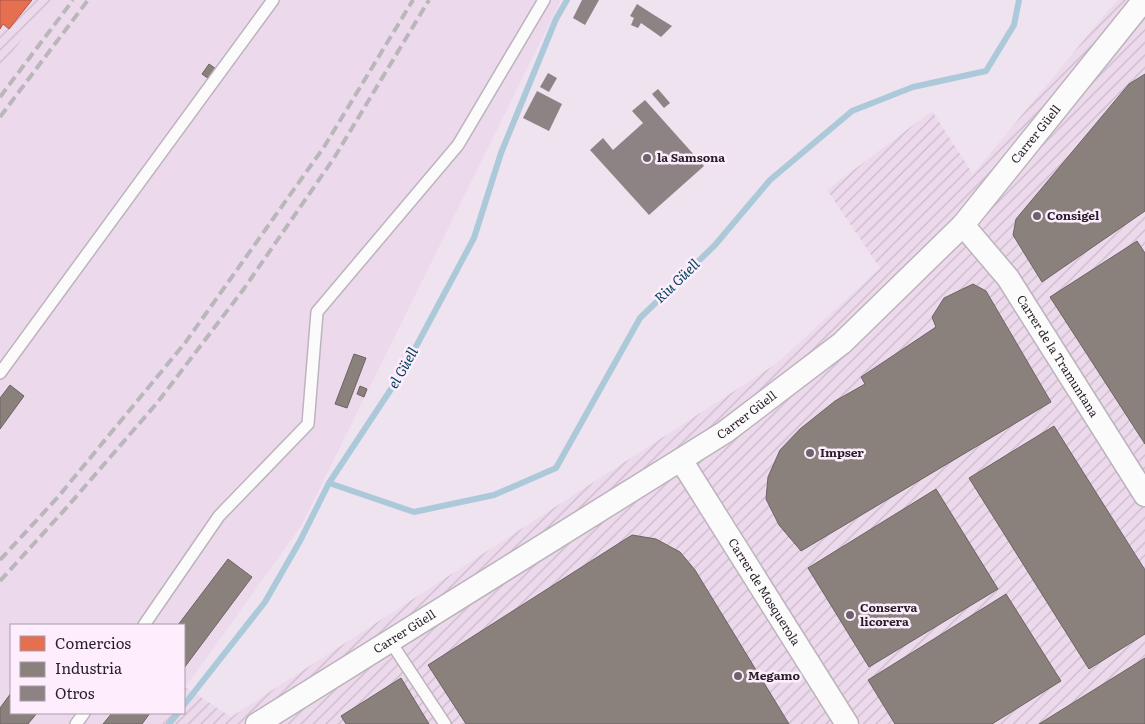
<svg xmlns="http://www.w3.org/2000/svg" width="1145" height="724" font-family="Literata,serif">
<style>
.built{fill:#edd9ec}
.industrial{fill:url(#industrial-furrows)}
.shops{fill:#e76f51;stroke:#ad5744}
.industry{fill:#8a817c;stroke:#6c6462}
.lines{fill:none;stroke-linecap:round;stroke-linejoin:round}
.stream{stroke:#acc9da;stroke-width:6}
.building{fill:#8e8384}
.lane-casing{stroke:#bcb4bc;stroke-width:14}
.street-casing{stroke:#bcb4bc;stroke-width:25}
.lane{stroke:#fcfbfc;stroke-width:11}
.street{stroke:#fcfbfc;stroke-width:22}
.rail{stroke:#b9b7b9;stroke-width:4;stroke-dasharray:10 5;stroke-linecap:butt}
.poi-dot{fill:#6c646c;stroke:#fdedfd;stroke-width:2}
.labels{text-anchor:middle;stroke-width:5;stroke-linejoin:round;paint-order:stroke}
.street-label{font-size:12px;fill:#261f26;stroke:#fdedfd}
.poi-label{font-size:12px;font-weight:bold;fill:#261f26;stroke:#fdedfd;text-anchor:start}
.water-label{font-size:14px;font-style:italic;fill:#004459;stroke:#fdedfd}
</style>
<defs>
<pattern id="industrial-furrows" width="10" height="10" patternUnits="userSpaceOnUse" patternTransform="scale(1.25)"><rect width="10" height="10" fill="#edd9ec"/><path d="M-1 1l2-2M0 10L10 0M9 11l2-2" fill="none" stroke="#cbbaca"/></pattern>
</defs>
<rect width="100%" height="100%" fill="#eee3ee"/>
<path class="built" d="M 51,0 L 561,0 L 301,526 L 184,689 L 184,625 L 11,625 L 11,713 L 167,713 L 159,724 L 0,724 L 0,69 Z"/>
<g class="industrial">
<path d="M 0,0 L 51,0 L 0,69 Z"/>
<path d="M 1117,0 L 1145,0 L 1145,724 L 159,724 L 167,713 L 184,713 L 185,687 L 231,717 L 776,364 L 880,268 L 827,190 L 932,111 L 973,174 Z"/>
</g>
<path class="shops" d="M 0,0 L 32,0 L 9,29 L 3,24 L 0,29 Z"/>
<g class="industry">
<path d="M 209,64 L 216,69 L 209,79 L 202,74 Z"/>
<path d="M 1145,74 L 1145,211 L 1042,282 L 1013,235 L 1016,219 L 1129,84 Z"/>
<path d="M 1137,241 L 1145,253 L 1145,444 L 1050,297 Z"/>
<path d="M 973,284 L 986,291 L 1051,402 L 801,551 L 779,525 L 766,499 L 768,477 L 780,450 L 800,429 L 835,401 L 865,384 L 861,377 L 936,327 L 932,317 L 944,298 Z"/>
<path d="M 354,354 L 366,358 L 347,408 L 335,404 Z"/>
<path d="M 10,385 L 24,396 L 0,429 L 0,398 Z"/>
<path d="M 360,386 L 367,389 L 364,397 L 357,394 Z"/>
<path d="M 1054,426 L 1145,570 L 1145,634 L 1089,669 L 969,478 Z"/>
<path d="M 936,489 L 998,589 L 869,667 L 808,568 Z"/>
<path d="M 632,535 L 656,539 L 680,552 L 695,570 L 789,724 L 466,724 L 428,665 Z"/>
<path d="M 228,559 L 252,577 L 184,668 L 184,625 L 178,625 Z"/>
<path d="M 1006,594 L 1061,681 L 992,724 L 895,724 L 868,680 Z"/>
<path d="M 1145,658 L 1145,724 L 1039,724 Z"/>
<path d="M 401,678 L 429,724 L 346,724 L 341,716 Z"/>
<path d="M 11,693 L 11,713 L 37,713 L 28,724 L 0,724 L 0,708 Z"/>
<path d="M 112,713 L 150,713 L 142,724 L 103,724 Z"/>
</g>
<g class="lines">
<g class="stream">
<path d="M 329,483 L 414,512 L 494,495 L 556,468 L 640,318 L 715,245 L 770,180 L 852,111 L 913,87 L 986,71 L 1014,25 L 1019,0"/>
<path d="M 184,705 L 265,602 L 300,541 L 329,483 L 403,371 L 474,238 L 501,153 L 556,19 L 567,0"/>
<path d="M 169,724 L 178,713"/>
</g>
</g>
<g class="building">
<path d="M 582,0 L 599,0 L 585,25 L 573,18 Z"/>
<path d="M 637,4 L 654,15 L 672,26 L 661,37 L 641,23 L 638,28 L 631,25 L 634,18 L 630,16 Z"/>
<path d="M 548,73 L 557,78 L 549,92 L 540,87 Z"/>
<path d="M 658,89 L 670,103 L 664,108 L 652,94 Z"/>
<path d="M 537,91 L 562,104 L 549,131 L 523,118 Z"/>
<path d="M 645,100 L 704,166 L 649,215 L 590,150 L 603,138 L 613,150 L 643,123 L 632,111 Z"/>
</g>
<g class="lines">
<defs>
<g id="lane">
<path d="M 0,373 L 273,0"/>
<path d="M 144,625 L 219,516 L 308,424 L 317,312 L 458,145 L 544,0"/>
<path d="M 390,641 L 445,724"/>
<path d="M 76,724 L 84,713"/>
</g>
<g id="street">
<path id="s1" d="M 963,225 L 1008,278 L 1145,495"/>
<path id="s2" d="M 681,460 L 847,724"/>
<path id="s3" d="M 257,724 L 725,432 L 842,343 L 963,225 L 1144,0"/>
</g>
</defs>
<use href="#lane" class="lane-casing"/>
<use href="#street" class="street-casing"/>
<use href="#lane" class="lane"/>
<use href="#street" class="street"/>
<g class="rail">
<path d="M 0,97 L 73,0"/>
<path d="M 0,117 L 88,0"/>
<path d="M 0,560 L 58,497 L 185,343 L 324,147 L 413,0"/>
<path d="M 0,581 L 68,506 L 157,403 L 243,290 L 334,158 L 429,0"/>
</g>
</g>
<g class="poi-dot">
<circle cx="647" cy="158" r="5"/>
<circle cx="1037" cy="216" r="5"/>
<circle cx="810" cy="453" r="5"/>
<circle cx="850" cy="615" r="5"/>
<circle cx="738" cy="676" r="5"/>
</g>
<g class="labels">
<g class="street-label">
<text dy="4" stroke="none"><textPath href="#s3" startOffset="984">Carrer Güell</textPath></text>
<text dy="4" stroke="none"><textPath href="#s1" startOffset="162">Carrer de la Tramuntana</textPath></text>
<text dy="4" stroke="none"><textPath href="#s3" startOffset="579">Carrer Güell</textPath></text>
<text dy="4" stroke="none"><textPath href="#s2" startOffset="156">Carrer de Mosquerola</textPath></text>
<text dy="4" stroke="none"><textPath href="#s3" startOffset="174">Carrer Güell</textPath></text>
</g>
<g class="poi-label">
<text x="657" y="162">la Samsona</text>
<text x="1047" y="220">Consigel</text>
<text x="820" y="457">Impser</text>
<text x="860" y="612">Conserva<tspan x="860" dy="14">licorera</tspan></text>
<text x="748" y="680">Megamo</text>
</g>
<g class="water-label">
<text transform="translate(677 281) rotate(-44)" y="5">Riu Güell</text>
<text transform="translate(403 368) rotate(-60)" y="5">el Güell</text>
</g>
</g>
<rect x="10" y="624" width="175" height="90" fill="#fdedfd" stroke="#a79ba7"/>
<rect x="20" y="636" width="25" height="15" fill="#e76f51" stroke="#a79ba7"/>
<text x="55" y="649" font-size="15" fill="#261f26">Comercios</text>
<rect x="20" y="662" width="25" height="15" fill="#8a817c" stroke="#a79ba7"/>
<text x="55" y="674" font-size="15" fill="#261f26">Industria</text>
<rect x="20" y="686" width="25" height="15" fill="#8e8384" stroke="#a79ba7"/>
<text x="55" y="699" font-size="15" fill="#261f26">Otros</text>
</svg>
